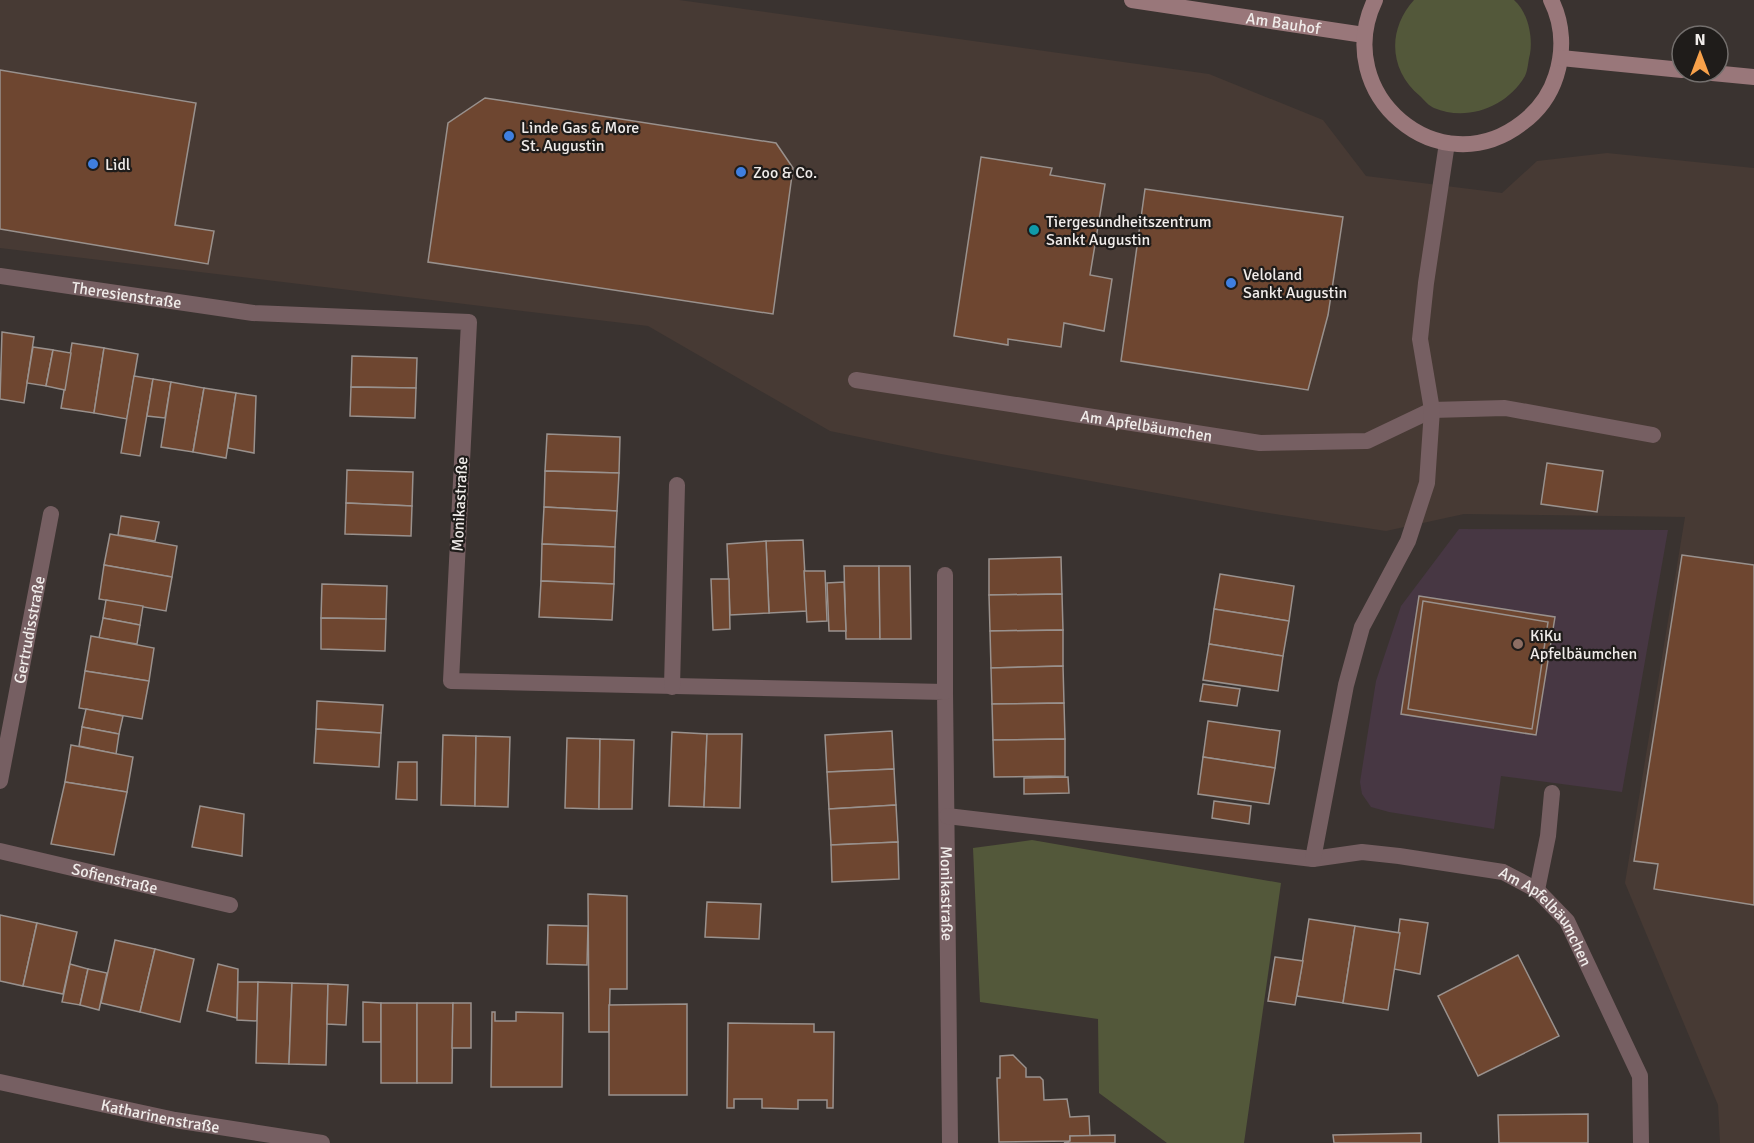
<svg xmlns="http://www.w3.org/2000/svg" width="1754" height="1143" font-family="Signika,sans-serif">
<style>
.built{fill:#473a34}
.education{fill:#473743}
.green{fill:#53583a}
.building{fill:#6e4630;stroke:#99918d;stroke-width:1.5}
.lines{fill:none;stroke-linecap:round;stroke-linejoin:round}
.service{stroke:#765f62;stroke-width:16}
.minor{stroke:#765f62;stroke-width:16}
.secondary{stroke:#99777a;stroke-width:16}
.shop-dot{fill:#3f7fe0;stroke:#1f1c1a;stroke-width:2}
.culture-dot{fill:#0f9aa8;stroke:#1f1c1a;stroke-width:2}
.education-dot{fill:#8d6e63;stroke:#1f1c1a;stroke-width:2}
.labels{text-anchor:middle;stroke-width:4.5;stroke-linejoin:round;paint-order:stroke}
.street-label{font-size:16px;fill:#f0ecea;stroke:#1f1c1a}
.poi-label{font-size:16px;fill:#f0ecea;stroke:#1f1c1a;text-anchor:start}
</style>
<rect width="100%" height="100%" fill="#3a3330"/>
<path class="built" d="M 0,0 L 679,0 L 1209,74 L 1323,120 L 1366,176 L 1502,193 L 1537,161 L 1607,153 L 1754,168 L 1754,1143 L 1720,1143 L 1718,1105 L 1625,883 L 1685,517 L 1464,514 L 1386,531 L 1256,511 L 941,454 L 830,431 L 648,326 L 0,248 Z"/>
<path class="education" d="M 1459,529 L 1668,530 L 1622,792 L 1501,776 L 1494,829 L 1389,812 L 1371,807 L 1362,794 L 1360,782 L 1376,681 L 1401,606 Z"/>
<g class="green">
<path d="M 1414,0 L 1514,0 C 1528,12 1533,37 1530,54 C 1528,61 1528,70 1525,76 C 1507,107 1467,122 1434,108 C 1429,106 1424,100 1420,96 C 1389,70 1387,30 1414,0 Z"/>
<path d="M 1032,840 L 1281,883 L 1244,1143 L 1167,1143 L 1099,1093 L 1098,1019 L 980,1002 L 973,848 Z"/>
</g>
<g class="building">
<path d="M 0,70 L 196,103 L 175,225 L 214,231 L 208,264 L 0,229 Z"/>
<path d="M 485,98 L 776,143 L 793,168 L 773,314 L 428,262 L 448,123 Z"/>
<path d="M 981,157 L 1052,168 L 1050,175 L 1105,184 L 1090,275 L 1112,279 L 1104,331 L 1064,323 L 1061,347 L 1008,339 L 1008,345 L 954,336 Z"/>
<path d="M 1145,189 L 1343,217 L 1328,315 L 1308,390 L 1121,361 Z"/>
<path d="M 2,332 L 34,337 L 24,403 L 0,399 Z"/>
<path d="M 72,343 L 104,348 L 94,413 L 61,408 Z"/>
<path d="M 33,347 L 53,350 L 46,386 L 27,383 Z"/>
<path d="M 104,348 L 138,354 L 127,419 L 94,413 Z"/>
<path d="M 53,350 L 71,353 L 65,390 L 46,386 Z"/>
<path d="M 352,356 L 417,358 L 416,388 L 351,387 Z"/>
<path d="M 134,376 L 153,379 L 140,456 L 121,453 Z"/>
<path d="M 153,379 L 171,382 L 165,418 L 147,416 Z"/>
<path d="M 171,382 L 204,388 L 193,452 L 161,447 Z"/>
<path d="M 351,387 L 416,388 L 415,418 L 350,416 Z"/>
<path d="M 204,388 L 236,393 L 226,458 L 193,452 Z"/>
<path d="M 236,393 L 256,396 L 254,453 L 228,448 Z"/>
<path d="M 547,434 L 620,437 L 619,473 L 545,471 Z"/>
<path d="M 1547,463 L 1603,471 L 1597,512 L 1541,504 Z"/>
<path d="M 347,470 L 413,472 L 412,506 L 346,503 Z"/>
<path d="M 545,471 L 619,473 L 617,511 L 544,507 Z"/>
<path d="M 346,503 L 412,506 L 411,536 L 345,534 Z"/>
<path d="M 544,507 L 617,511 L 615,547 L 542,544 Z"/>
<path d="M 121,516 L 159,522 L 155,541 L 118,535 Z"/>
<path d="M 110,534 L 177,546 L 172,577 L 104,565 Z"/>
<path d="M 803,540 L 807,611 L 769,613 L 766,541 Z"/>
<path d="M 766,541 L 769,613 L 730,615 L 727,544 Z"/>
<path d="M 542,544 L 615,547 L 614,584 L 541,581 Z"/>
<path d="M 1682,555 L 1754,565 L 1754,905 L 1654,889 L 1658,864 L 1634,861 Z"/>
<path d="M 1061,557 L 1062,594 L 989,595 L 989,559 Z"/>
<path d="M 104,565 L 172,577 L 166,611 L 99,599 Z"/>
<path d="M 844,566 L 879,566 L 880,639 L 846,639 Z"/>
<path d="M 879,566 L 910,566 L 911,639 L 880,639 Z"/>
<path d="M 804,571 L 825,571 L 827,621 L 807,622 Z"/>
<path d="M 1220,574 L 1294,586 L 1289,621 L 1214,609 Z"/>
<path d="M 711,579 L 729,579 L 730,629 L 713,630 Z"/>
<path d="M 541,581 L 614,584 L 612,620 L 539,617 Z"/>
<path d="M 844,582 L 846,631 L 829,631 L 827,583 Z"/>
<path d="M 322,584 L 387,586 L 386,619 L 321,618 Z"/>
<path d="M 1062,594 L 1063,630 L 990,631 L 989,595 Z"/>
<path d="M 1419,596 L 1555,617 L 1536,735 L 1401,714 Z"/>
<path d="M 106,600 L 143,606 L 140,625 L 103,618 Z"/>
<path d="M 1423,601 L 1548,622 L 1532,729 L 1408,709 Z"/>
<path d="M 1214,609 L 1289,621 L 1283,656 L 1209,644 Z"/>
<path d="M 103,618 L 140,625 L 137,644 L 99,638 Z"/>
<path d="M 321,618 L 386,619 L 385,651 L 321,649 Z"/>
<path d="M 1063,630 L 1063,666 L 991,668 L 990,631 Z"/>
<path d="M 91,636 L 154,648 L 149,681 L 85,671 Z"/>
<path d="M 1209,644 L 1283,656 L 1278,691 L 1203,680 Z"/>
<path d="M 1063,666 L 1064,703 L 992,704 L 991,668 Z"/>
<path d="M 85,671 L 149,681 L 142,719 L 79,708 Z"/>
<path d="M 1203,684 L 1240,689 L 1237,706 L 1200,701 Z"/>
<path d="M 317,701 L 383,705 L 381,733 L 316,729 Z"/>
<path d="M 1064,703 L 1065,739 L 993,740 L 992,704 Z"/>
<path d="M 86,709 L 123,716 L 119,734 L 82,727 Z"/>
<path d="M 1208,721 L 1280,731 L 1275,768 L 1203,757 Z"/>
<path d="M 82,727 L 119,734 L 116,754 L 79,746 Z"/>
<path d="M 316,729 L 381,733 L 379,767 L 314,763 Z"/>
<path d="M 892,731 L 894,769 L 827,772 L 825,735 Z"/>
<path d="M 672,732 L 707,734 L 704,807 L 669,806 Z"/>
<path d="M 707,734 L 742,734 L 740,808 L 704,807 Z"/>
<path d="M 443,735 L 476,736 L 475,806 L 441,805 Z"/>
<path d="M 476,736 L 510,737 L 508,807 L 475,806 Z"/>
<path d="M 567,738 L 600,739 L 599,809 L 565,808 Z"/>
<path d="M 600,739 L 634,740 L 632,809 L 599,809 Z"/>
<path d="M 1065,739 L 1065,776 L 994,777 L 993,740 Z"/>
<path d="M 71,745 L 133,757 L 127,792 L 65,782 Z"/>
<path d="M 1203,757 L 1275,768 L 1269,804 L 1198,794 Z"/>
<path d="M 398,762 L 417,762 L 417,800 L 396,799 Z"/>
<path d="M 894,769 L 896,805 L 829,809 L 827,772 Z"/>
<path d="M 1068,777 L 1069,793 L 1024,794 L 1024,778 Z"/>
<path d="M 65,782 L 127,792 L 114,855 L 51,844 Z"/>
<path d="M 1214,801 L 1251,806 L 1249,824 L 1212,818 Z"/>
<path d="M 896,805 L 898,842 L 831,845 L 829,809 Z"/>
<path d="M 200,806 L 244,814 L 242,856 L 192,847 Z"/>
<path d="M 898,842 L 899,879 L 832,882 L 831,845 Z"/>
<path d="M 588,894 L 627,896 L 627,989 L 610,989 L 609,1032 L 589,1032 Z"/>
<path d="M 707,902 L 761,904 L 759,939 L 705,937 Z"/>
<path d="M 0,915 L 37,923 L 23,986 L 0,981 Z"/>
<path d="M 1309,919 L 1355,926 L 1343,1003 L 1297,996 Z"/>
<path d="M 1400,919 L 1428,923 L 1420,974 L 1394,969 Z"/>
<path d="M 37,923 L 77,932 L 63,994 L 23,986 Z"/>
<path d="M 548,925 L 588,926 L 587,965 L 547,964 Z"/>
<path d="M 1355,926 L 1400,933 L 1388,1010 L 1343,1003 Z"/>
<path d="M 115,940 L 155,949 L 140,1012 L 101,1003 Z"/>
<path d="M 155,949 L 194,959 L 180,1022 L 140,1012 Z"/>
<path d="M 1518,955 L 1559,1036 L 1478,1076 L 1438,996 Z"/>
<path d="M 1275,957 L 1303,961 L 1295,1005 L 1268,1001 Z"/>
<path d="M 70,964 L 88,969 L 80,1005 L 62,1002 Z"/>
<path d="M 218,964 L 238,969 L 237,1018 L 207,1011 Z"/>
<path d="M 88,969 L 107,973 L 99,1010 L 80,1005 Z"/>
<path d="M 238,982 L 258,982 L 257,1021 L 237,1020 Z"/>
<path d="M 258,982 L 292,983 L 289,1064 L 256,1063 Z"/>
<path d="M 292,983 L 328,984 L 326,1065 L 289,1064 Z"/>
<path d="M 328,984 L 348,985 L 346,1025 L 327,1024 Z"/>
<path d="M 363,1002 L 381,1003 L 381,1042 L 363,1042 Z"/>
<rect x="381" y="1003" width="36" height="80"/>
<path d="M 417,1003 L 453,1003 L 452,1083 L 417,1083 Z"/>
<path d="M 453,1003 L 471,1003 L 471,1048 L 452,1048 Z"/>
<path d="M 687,1004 L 687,1095 L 609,1095 L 609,1005 Z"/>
<path d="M 492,1012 L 495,1012 L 495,1021 L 516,1021 L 516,1012 L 563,1013 L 562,1087 L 491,1087 Z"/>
<path d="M 728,1023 L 814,1024 L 814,1032 L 834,1032 L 833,1108 L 827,1108 L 827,1100 L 798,1100 L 798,1109 L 762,1108 L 762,1099 L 734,1099 L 734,1108 L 727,1108 Z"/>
<path d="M 1013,1055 L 1026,1068 L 1026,1077 L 1040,1077 L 1043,1080 L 1044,1100 L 1067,1099 L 1070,1117 L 1089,1116 L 1090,1136 L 1070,1136 L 1070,1141 L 999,1142 L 997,1078 L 1000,1078 L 1000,1056 Z"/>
<path d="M 1588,1114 L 1588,1143 L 1499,1143 L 1498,1115 Z"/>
<path d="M 1421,1133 L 1421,1143 L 1334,1143 L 1333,1135 Z"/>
<path d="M 1115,1135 L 1115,1143 L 1064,1143 L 1070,1141 L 1070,1136 Z"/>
</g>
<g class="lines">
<g class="service">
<path id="s1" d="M 856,380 L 1260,443 L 1367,441 L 1432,410 L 1505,408 L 1653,435"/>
<path d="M 1537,890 L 1548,836 L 1552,793"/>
</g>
<g class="minor">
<path id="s2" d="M 0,276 L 253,313 L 469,322 L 451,681 L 945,692 L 950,1143"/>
<path d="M 672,687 L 677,485"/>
<path d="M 945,692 L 945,575"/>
<path id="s3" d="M 0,781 L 51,514"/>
<path id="s4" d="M 947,816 L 1313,859 L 1362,852 L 1399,856 L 1503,872 L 1537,890 L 1567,921 L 1640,1076 L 1641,1143"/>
<path id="s5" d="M 0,851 L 230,905"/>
<path d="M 1313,859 L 1346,685 L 1362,627 L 1408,541 L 1427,483 L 1432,410 L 1420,339 L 1426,283 L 1447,143"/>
<path id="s6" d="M 0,1082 L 175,1120 L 322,1143"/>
</g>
<g class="secondary">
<path id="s7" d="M 1132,0 L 1364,35"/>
<path d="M 1375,0 C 1330,94 1439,187 1522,123 C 1538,111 1550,95 1556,76 C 1564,51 1563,24 1551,0"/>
<path d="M 1561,58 L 1682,70"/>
<path d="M 1702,72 L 1754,77"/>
</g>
</g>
<g class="shop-dot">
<circle cx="509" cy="136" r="6"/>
<circle cx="93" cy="164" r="6"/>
<circle cx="741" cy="172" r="6"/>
<circle cx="1231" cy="283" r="6"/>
</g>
<circle class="culture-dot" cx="1034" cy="230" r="6"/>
<circle class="education-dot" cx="1518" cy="644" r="6"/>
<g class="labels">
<g class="street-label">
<text dy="6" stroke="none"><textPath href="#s7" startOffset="153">Am Bauhof</textPath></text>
<text dy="6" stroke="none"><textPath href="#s2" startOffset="128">Theresienstraße</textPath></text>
<text dy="6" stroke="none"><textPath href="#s1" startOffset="294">Am Apfelbäumchen</textPath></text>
<text transform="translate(459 504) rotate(-87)" y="6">Monikastraße</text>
<text dy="6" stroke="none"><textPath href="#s3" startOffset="154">Gertrudisstraße</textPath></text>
<text dy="6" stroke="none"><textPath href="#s5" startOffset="118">Sofienstraße</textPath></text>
<text dy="6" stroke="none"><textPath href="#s2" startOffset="1527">Monikastraße</textPath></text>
<text dy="6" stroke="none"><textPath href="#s4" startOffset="624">Am Apfelbäumchen</textPath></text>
<text dy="6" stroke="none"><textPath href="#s6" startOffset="164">Katharinenstraße</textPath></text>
</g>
<g class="poi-label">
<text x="521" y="133">Linde Gas &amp; More<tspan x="521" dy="18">St. Augustin</tspan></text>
<text x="105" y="170">Lidl</text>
<text x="753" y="178">Zoo &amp; Co.</text>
<text x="1046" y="227">Tiergesundheitszentrum<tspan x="1046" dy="18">Sankt Augustin</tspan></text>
<text x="1243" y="280">Veloland<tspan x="1243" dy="18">Sankt Augustin</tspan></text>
<text x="1530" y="641">KiKu<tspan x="1530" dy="18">Apfelbäumchen</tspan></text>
</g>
</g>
<g transform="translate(1700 54)"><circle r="28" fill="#1f1c1a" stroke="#736f6d" stroke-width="1.5"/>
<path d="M0-4.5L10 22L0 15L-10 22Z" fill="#f8a14a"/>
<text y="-9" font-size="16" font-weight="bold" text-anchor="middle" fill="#f0ecea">N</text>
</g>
</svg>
